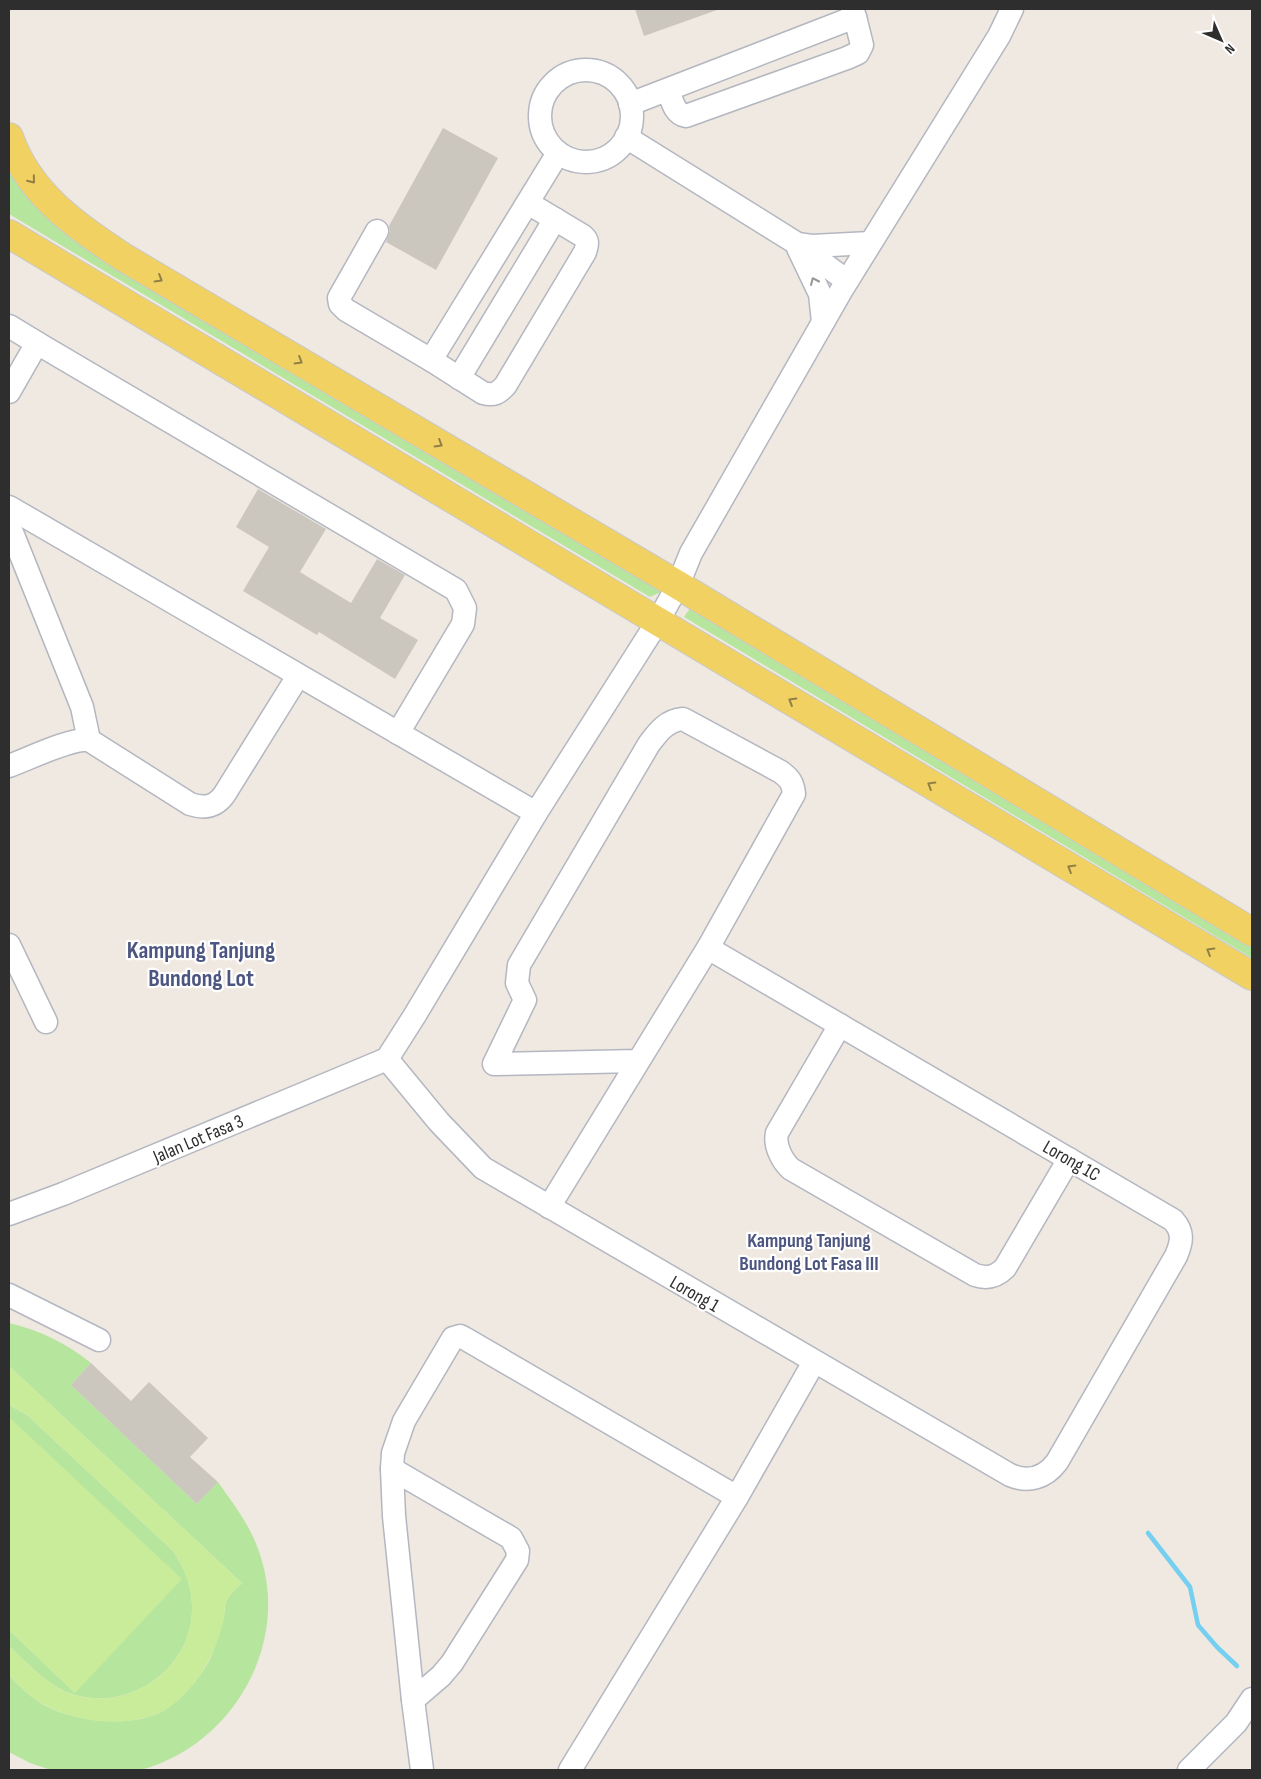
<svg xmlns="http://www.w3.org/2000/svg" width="1261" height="1779" font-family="'Sofia Sans Condensed',sans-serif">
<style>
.green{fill:#b6e59e}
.pitch{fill:#c9ec9a}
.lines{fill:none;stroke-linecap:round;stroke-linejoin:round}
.stream{stroke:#75cff0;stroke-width:4.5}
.building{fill:#cbc7bf}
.minor-casing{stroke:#b4b7c1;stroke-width:25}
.major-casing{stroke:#c9c9c9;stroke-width:30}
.minor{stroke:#fff;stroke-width:22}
.major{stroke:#f2d163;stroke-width:28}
.oneway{stroke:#908048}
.oneway2{stroke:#969696}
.labels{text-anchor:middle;stroke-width:4.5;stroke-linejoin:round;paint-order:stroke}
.street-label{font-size:19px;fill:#2e2e2e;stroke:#fff}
.neighbourhood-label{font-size:20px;font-weight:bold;fill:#4d5680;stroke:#fff}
.district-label{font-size:24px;font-weight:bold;fill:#4d5680;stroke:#fff}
</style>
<rect width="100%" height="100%" fill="#efe9e1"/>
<g class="green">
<path d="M 9,143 L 35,190 L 672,587 L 650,597 L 9,214 Z"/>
<path d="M 695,601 L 1252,935 L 1252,958 L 684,617 Z"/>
<path d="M 9,1323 C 40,1330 66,1343 91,1363 L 71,1385 L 197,1504 L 218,1482 C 237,1509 253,1529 262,1561 C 288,1650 229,1747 140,1770 L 51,1770 L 30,1763 L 9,1752 L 9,1676 C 20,1686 30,1697 44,1705 C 75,1722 133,1729 165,1710 C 182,1699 201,1677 210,1659 C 216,1646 221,1629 224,1615 C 225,1611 225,1604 227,1600 C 230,1594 237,1588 242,1583 L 9,1366 Z"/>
<path d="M 9,1405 L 27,1415 L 173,1551 C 184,1567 191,1584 192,1604 C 195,1667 130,1713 72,1694 C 46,1685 28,1663 9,1646 L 9,1630 L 75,1693 L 9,1417 Z"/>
</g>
<g class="pitch">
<path d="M 9,1366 L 242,1583 C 237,1588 230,1594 227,1600 C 224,1605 225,1613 224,1619 C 221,1632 216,1646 210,1658 C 200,1678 184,1698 165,1710 C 128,1731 64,1722 31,1696 C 23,1690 16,1682 9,1676 L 9,1646 C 28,1663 46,1685 72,1694 C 130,1713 195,1667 192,1604 C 191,1584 184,1567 173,1551 L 27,1415 L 9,1405 Z"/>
<path d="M 9,1417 L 182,1579 L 75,1693 L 9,1630 Z"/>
</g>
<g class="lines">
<path class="stream" d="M 1148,1533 L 1190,1587 L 1198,1625 L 1217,1647 L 1237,1666"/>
</g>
<g class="building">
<path d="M 635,9 L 716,9 L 717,10 L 644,36 Z"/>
<path d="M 443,128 L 498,158 L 436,270 L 386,242 L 390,231 L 389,226 Z"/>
<path d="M 258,489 L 326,529 L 300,572 L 351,603 L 377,559 L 405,575 L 380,618 L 418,640 L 395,679 L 319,632 L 317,635 L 243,591 L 269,547 L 236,527 Z"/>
<path d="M 91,1363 L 131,1401 L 149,1382 L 208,1438 L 190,1457 L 218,1482 L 197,1504 L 71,1385 Z"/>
</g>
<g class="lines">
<defs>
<g id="minor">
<circle cx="586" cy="116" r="46"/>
<path d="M 668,90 C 672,100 674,114 686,116 L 847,58 L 858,53 L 862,45 L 855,17"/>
<path d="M 630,104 L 855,17 L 852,9"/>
<path d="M 626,137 L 796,243 L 847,281"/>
<path d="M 377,231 L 339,298 L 340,304 L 346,310 L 431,360 L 483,393 C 494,396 498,393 505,386 L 585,252 C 587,245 589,241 583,236 L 528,203"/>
<path d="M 797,244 L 812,246 L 870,243"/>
<path d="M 798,248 L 820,294 L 823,322"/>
<path d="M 9,326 L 37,343"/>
<path d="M 431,360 L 558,153"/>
<path d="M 459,378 L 555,219"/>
<path d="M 9,392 L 37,343 L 456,590 L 465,608 L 463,624 L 398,733"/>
<path d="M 9,507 L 536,813"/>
<path d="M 9,525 L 82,707 L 89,740"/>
<path d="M 9,766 C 28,759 71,738 89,740 L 190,804 C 205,809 215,807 224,795 L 298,676"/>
<path d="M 9,945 L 46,1022"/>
<path d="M 840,1025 L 777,1133 C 774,1145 782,1161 791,1169 L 975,1275 C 987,1279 996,1277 1005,1268 L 1069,1159"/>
<path d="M 387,1059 L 439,1122 L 483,1168 L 1010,1475 C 1028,1483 1045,1478 1057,1462 L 1176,1256 C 1182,1242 1184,1232 1173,1220 L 708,948"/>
<path d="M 387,1059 L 415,1015 L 536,813 L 658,621 L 678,585 L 691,553 L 841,291 L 999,36 L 1012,9"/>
<path d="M 549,1207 L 708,948 L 794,794 C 793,783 790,779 781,772 L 683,719 C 667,720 658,732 649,744 L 519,965 L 517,983 L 525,1000 L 494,1064 L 638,1061"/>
<path d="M 9,1214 L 63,1194 L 387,1059"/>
<path d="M 9,1295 L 99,1340"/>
<path d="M 392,1469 L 511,1538 L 518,1551 L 517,1560 L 452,1663 L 441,1676 L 413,1700"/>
<path d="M 422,1770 L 413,1700 L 394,1516 L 392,1469 L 393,1453 L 404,1421 L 453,1338 L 460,1336 L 464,1338 L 737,1497"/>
<path d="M 570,1770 L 737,1497 L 814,1362"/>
<path d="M 1189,1770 L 1236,1723 L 1252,1699"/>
</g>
<g id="major">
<path d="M 9,137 C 29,194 74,224 123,257 L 678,585 L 1252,932"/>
<path d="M 9,234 L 1252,976"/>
</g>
</defs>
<use href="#minor" class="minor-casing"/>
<use href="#major" class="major-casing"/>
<use href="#minor" class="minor"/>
<use href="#major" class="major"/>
</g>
<defs><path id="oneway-chevron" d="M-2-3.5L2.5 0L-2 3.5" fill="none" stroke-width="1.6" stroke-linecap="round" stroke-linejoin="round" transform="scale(1.25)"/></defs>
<g class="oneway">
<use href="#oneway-chevron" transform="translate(32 180) rotate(51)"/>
<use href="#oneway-chevron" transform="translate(159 279) rotate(31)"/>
<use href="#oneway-chevron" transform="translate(299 361) rotate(31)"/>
<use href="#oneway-chevron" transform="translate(439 444) rotate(31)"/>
<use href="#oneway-chevron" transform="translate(792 701) rotate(-149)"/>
<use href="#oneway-chevron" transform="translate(931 785) rotate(-149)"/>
<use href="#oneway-chevron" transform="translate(1071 868) rotate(-149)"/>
<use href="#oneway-chevron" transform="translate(1210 951) rotate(-149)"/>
</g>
<use class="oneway2" href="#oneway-chevron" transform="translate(814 281) rotate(-114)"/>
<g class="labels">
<g class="street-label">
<text transform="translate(198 1138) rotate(-23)" y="7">Jalan Lot Fasa 3</text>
<text transform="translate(1072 1160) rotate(30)" y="7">Lorong 1C</text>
<text transform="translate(695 1293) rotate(30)" y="7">Lorong 1</text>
</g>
<g class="neighbourhood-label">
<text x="809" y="1247">Kampung Tanjung<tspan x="809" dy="23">Bundong Lot Fasa III</tspan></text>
</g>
<g class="district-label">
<text x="201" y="958">Kampung Tanjung<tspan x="201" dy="28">Bundong Lot</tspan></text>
</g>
</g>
<rect width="1261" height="1779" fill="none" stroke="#2e2e2e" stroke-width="20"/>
<g transform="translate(1221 40) rotate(135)" stroke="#ffffff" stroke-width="4" paint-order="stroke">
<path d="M0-4L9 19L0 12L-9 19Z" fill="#2e2e2e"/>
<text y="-8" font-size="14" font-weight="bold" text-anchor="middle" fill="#2e2e2e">N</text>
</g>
</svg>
